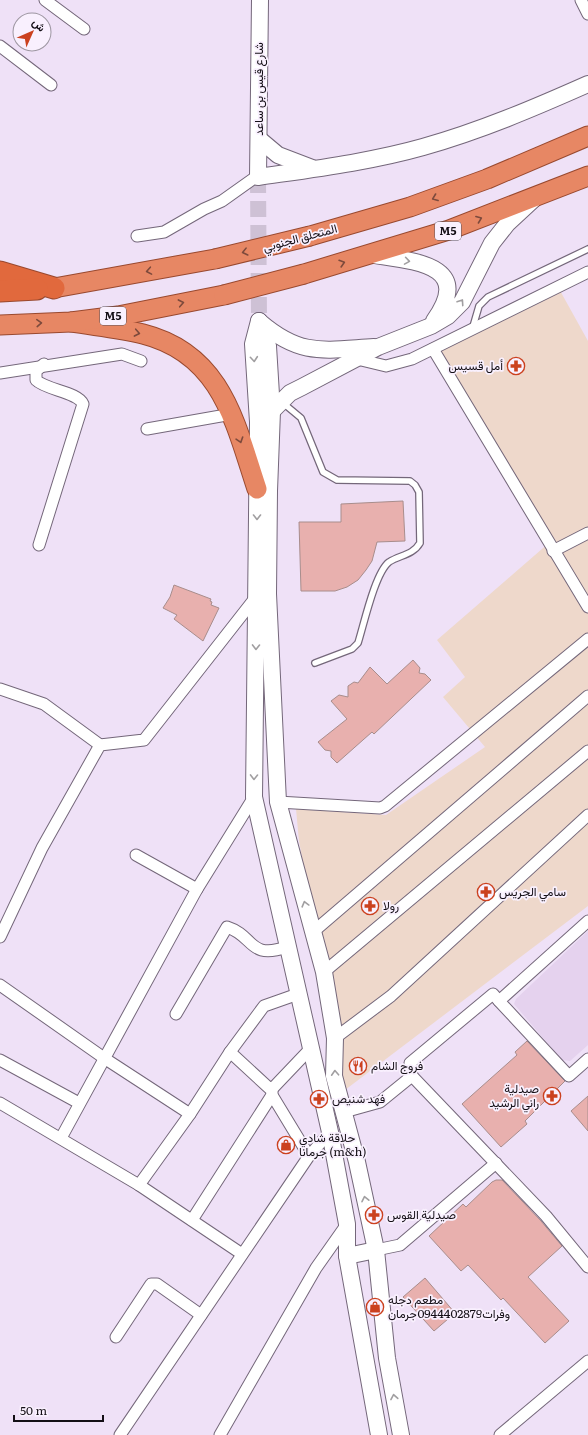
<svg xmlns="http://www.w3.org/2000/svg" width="588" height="1435" font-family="Literata,Vazirmatn,serif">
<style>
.commercial{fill:#eed8cb}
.built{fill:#e5d2ee}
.building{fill:#e8b0ae;stroke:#a88d8c}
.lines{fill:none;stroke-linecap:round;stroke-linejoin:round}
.secondary-tunnel{stroke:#cec1d5;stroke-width:16;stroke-dasharray:16 8;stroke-linecap:butt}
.service-casing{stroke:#74677a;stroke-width:8}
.minor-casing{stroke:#74677a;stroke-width:13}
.secondary-casing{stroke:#74677a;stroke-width:18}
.trunk-casing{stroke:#99492f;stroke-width:21}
.motorway-casing{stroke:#99492f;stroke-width:23}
.service{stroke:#fff;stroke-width:5.5}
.minor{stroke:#fff;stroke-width:11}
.secondary{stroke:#fff;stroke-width:16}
.trunk{stroke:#e78764;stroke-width:19}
.motorway{stroke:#e1693d;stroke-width:21}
.trunk-bridge-casing{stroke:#99492f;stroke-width:21;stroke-linecap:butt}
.trunk-bridge{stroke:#e78764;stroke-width:19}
.oneway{stroke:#7d4a3c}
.oneway2{stroke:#a19fa1}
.labels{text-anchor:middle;stroke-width:3.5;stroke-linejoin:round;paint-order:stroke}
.shield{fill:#f9f0fe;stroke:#58525b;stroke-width:1}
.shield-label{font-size:11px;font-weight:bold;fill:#130e15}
.street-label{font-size:12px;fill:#130e15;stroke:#f9f0fe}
.poi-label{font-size:12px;fill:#130e15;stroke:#f9f0fe;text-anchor:start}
</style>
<rect width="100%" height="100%" fill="#efe1f7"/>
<path class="commercial" d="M 558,287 L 588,341 L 588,906 L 345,1090 L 299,841 L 296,809 L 386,815 L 485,747 L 443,697 L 465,677 L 437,640 L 550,542 L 433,351 Z"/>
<path class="built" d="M 588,931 L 588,1045 L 570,1061 L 562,1060 L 514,1004 L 516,999 Z"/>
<g class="building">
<path d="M 403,501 L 405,541 L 377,542 L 372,561 L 366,570 L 358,580 L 347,587 L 335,591 L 301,591 L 299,522 L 341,522 L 341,504 Z"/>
<path d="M 174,585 L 211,599 L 210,601 L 212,602 L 211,605 L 219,608 L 203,641 L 174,619 L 177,615 L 163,608 L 170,597 Z"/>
<path d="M 413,660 L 420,668 L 419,673 L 425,674 L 431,680 L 374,734 L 372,732 L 337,763 L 331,757 L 331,751 L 325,750 L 318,742 L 347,719 L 331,701 L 339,695 L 348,697 L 348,686 L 354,682 L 358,683 L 370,667 L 387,684 Z"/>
<path d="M 527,1041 L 565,1081 L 525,1121 L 527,1124 L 501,1147 L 462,1104 L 517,1055 L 515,1052 Z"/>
<path d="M 588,1096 L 588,1131 L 571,1111 Z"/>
<path d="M 496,1180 L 502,1180 L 541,1221 L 562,1246 L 528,1277 L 569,1321 L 545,1343 L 503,1298 L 501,1300 L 468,1265 L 461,1271 L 429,1236 L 463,1204 L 466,1207 L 492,1182 Z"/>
<path d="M 425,1278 L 455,1313 L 434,1331 L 403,1297 Z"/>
</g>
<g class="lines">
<path class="secondary-tunnel" d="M 258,177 L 259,321"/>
<defs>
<g id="service">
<path d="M 472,330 L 479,306 L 488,297 L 588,249"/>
<path d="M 283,403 L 301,418 L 323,472 L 337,480 L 410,481 L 415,485 L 419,492 L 420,543 C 413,555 400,555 389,562 C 375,573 364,624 358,643 L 352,649 L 315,663"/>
</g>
<g id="minor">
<path d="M 45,0 L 84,29"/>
<path d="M 581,0 L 588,14"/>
<path d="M 0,46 L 51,85"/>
<path d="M 137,236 L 164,232 L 204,209 L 222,201 L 253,179 L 258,177"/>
<path d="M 433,349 L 588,607"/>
<path d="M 357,359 L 386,366 L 412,359 L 588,272"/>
<path d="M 0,373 L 122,354 L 141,361"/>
<path d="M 147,429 L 232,414"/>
<path d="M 39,545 L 83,404 C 78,392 46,390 36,380 L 36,371 L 44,364"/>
<path d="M 553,551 L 588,533"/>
<path d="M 0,689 L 44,704 L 100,745"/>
<path d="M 278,802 L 380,808 L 385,806 L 588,639"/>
<path d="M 136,855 L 197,889"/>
<path d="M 313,932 L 588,696"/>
<path d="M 0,937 L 42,848 L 100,745 L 144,740 L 256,597"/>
<path d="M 324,972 L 588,751"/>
<path d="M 0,985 L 104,1058 L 190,1114"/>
<path d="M 499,1001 L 569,1076 L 588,1059"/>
<path d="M 176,1014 L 227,927 C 255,936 248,960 287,947"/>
<path d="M 335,1038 L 391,996 L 588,815"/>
<path d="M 230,1052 L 269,1088 L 272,1089 L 312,1047"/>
<path d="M 0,1060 L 79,1103"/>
<path d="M 412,1076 L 546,1216 L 588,1267"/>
<path d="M 272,1089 L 272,1095 L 309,1156"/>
<path d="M 0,1103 L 139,1185 L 242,1254"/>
<path d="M 344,1112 L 380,1102 L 412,1076 L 410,1063 L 493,994 L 499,1001 L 588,921"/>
<path d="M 61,1138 L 197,889 L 254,797"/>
<path d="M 139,1185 L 190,1114 L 230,1052 L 264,1006 L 298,994"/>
<path d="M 192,1220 L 272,1095"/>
<path d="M 376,1250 L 400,1245 L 496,1163"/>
<path d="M 116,1337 L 151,1284 L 157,1284 L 201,1315"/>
<path d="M 120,1435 L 309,1156 L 330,1132"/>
<path d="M 220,1435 L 316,1268 L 347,1224"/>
<path d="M 500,1435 L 588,1361"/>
</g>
<g id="secondary">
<path d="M 260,0 L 258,177 C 313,169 370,162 423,147 C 480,131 534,108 588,84"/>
<path d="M 259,139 L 278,155 L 312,168"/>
<path d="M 368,254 C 409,261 476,262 434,321"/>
<path d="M 259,321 L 268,346 L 272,411 L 269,491 L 268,594 L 278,802 L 324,972 L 335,1038 L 334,1076 L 357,1162 L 376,1250 L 387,1358 L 401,1435"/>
<path d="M 259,321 L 253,344 L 258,422 L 254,797 L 330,1132 L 347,1224 L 347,1256 L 379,1435"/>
<path d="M 260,322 C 301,357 324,350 374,347"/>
<path d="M 272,411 L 290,393 L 302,387 L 378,347 L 431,326 L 448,316 L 462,302 L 492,243 L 507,224 L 534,199"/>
<path d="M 347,1256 L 376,1250"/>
</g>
<g id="trunk">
<path d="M 310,236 L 410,207 L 487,179 L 588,136"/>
<path d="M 304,274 L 449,230 L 588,176"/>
<path d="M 54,288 L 215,259"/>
<path d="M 71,322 C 95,326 119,328 143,334 C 222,354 235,423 257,489"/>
<path d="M 0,325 L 71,322 L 118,316 L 224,295"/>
</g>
<g id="motorway">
<path d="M 0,272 L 54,288"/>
<path d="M 0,291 L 37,289"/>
</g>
</defs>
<use href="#service" class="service-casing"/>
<use href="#minor" class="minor-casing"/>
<use href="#secondary" class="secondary-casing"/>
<use href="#trunk" class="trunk-casing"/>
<use href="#motorway" class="motorway-casing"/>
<use href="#service" class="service"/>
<use href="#minor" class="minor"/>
<use href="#secondary" class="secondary"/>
<use href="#trunk" class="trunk"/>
<use href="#motorway" class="motorway"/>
<defs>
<g id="trunk-bridge">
<path d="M 215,259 L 310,236"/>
<path d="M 224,295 L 304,274"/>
</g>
</defs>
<use href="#trunk-bridge" class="trunk-bridge-casing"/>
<use href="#trunk-bridge" class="trunk-bridge"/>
</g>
<defs><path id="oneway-chevron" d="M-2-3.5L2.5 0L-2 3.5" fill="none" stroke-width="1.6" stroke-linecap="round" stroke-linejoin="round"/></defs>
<g class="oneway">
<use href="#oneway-chevron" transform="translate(435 198) rotate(159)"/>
<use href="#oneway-chevron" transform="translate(479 219) rotate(-21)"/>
<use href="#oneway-chevron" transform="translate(245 252) rotate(166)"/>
<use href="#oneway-chevron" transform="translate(342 263) rotate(-17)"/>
<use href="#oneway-chevron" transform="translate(149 271) rotate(170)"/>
<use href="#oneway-chevron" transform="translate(181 303) rotate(-11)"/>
<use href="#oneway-chevron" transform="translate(39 323) rotate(-3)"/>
<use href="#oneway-chevron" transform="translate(137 333) rotate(11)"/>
<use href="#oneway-chevron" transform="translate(240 440) rotate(72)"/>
</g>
<g class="oneway2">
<use href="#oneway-chevron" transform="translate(407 261) rotate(9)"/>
<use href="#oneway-chevron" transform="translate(461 302) rotate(-56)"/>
<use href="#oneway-chevron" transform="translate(254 359) rotate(85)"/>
<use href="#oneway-chevron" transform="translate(257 517) rotate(90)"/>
<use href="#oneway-chevron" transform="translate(256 647) rotate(91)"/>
<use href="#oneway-chevron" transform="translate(254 777) rotate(91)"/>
<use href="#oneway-chevron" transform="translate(305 904) rotate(-105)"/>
<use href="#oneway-chevron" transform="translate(335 1073) rotate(-93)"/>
<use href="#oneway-chevron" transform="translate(365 1199) rotate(-102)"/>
<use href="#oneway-chevron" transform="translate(394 1397) rotate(-100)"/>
</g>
<defs>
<symbol id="pharmacy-ring" viewBox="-11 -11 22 22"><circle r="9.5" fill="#f9f0fe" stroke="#cb411f" stroke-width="1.5"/><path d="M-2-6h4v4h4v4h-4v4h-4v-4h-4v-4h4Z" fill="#cb411f"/></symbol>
<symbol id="restaurant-ring" viewBox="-11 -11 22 22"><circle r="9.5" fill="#f9f0fe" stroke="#cb411f" stroke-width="1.5"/><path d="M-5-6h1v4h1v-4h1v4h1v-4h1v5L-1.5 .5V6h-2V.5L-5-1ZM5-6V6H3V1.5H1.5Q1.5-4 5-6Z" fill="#cb411f"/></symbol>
<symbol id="shop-ring" viewBox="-11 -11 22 22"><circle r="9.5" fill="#f9f0fe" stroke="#cb411f" stroke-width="1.5"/><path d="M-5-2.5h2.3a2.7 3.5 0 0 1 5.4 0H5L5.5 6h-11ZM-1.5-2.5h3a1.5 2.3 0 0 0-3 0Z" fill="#cb411f"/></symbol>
</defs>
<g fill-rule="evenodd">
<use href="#pharmacy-ring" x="506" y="356" width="20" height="20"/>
<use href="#pharmacy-ring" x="476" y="882" width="20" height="20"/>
<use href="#pharmacy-ring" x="360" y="896" width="20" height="20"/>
<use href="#restaurant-ring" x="348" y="1056" width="20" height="20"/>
<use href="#pharmacy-ring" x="542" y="1086" width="20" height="20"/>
<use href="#pharmacy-ring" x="309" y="1089" width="20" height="20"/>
<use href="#shop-ring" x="276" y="1135" width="20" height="20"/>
<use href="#pharmacy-ring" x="364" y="1205" width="20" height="20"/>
<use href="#shop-ring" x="365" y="1297" width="20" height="20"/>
</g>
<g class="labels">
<g class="shield">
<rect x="435" y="222" width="26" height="18" rx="3"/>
<rect x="100" y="307" width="26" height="18" rx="3"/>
</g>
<g class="shield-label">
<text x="448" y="235">M5</text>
<text x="113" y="320">M5</text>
</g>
<g class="street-label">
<text transform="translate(259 89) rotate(-90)" y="4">شارع قيس بن ساعد</text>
<text transform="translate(300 238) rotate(-15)" y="4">المتحلق الجنوبي</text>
</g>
<g class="poi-label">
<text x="503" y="370" text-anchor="end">أمل قسيس</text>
<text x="499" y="896">سامي الجريس</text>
<text x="383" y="910">رولا</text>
<text x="371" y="1070">فروج الشام</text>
<text x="539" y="1093" text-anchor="end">صيدلية<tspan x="539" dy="14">راني الرشيد</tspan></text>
<text x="332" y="1103">فهد شنيص</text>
<text x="299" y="1142">حلاقة شادي<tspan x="299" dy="14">جرمانا (m&amp;h)</tspan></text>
<text x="387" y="1219">صيدلية القوس</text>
<text x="388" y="1304">مطعم دجله<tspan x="388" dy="14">وفرات0944402879جرمان</tspan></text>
</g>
</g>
<g transform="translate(32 32) rotate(45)"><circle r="19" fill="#f9f0fe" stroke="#9d96a1"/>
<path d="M0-3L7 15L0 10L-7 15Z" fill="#cb411f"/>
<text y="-6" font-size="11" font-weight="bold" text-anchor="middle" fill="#130e15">ش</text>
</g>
<path d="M14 1415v6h89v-6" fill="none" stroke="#130e15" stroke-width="2"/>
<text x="20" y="1415" font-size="12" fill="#130e15" stroke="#f9f0fe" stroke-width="3" paint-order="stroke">50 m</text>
</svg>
